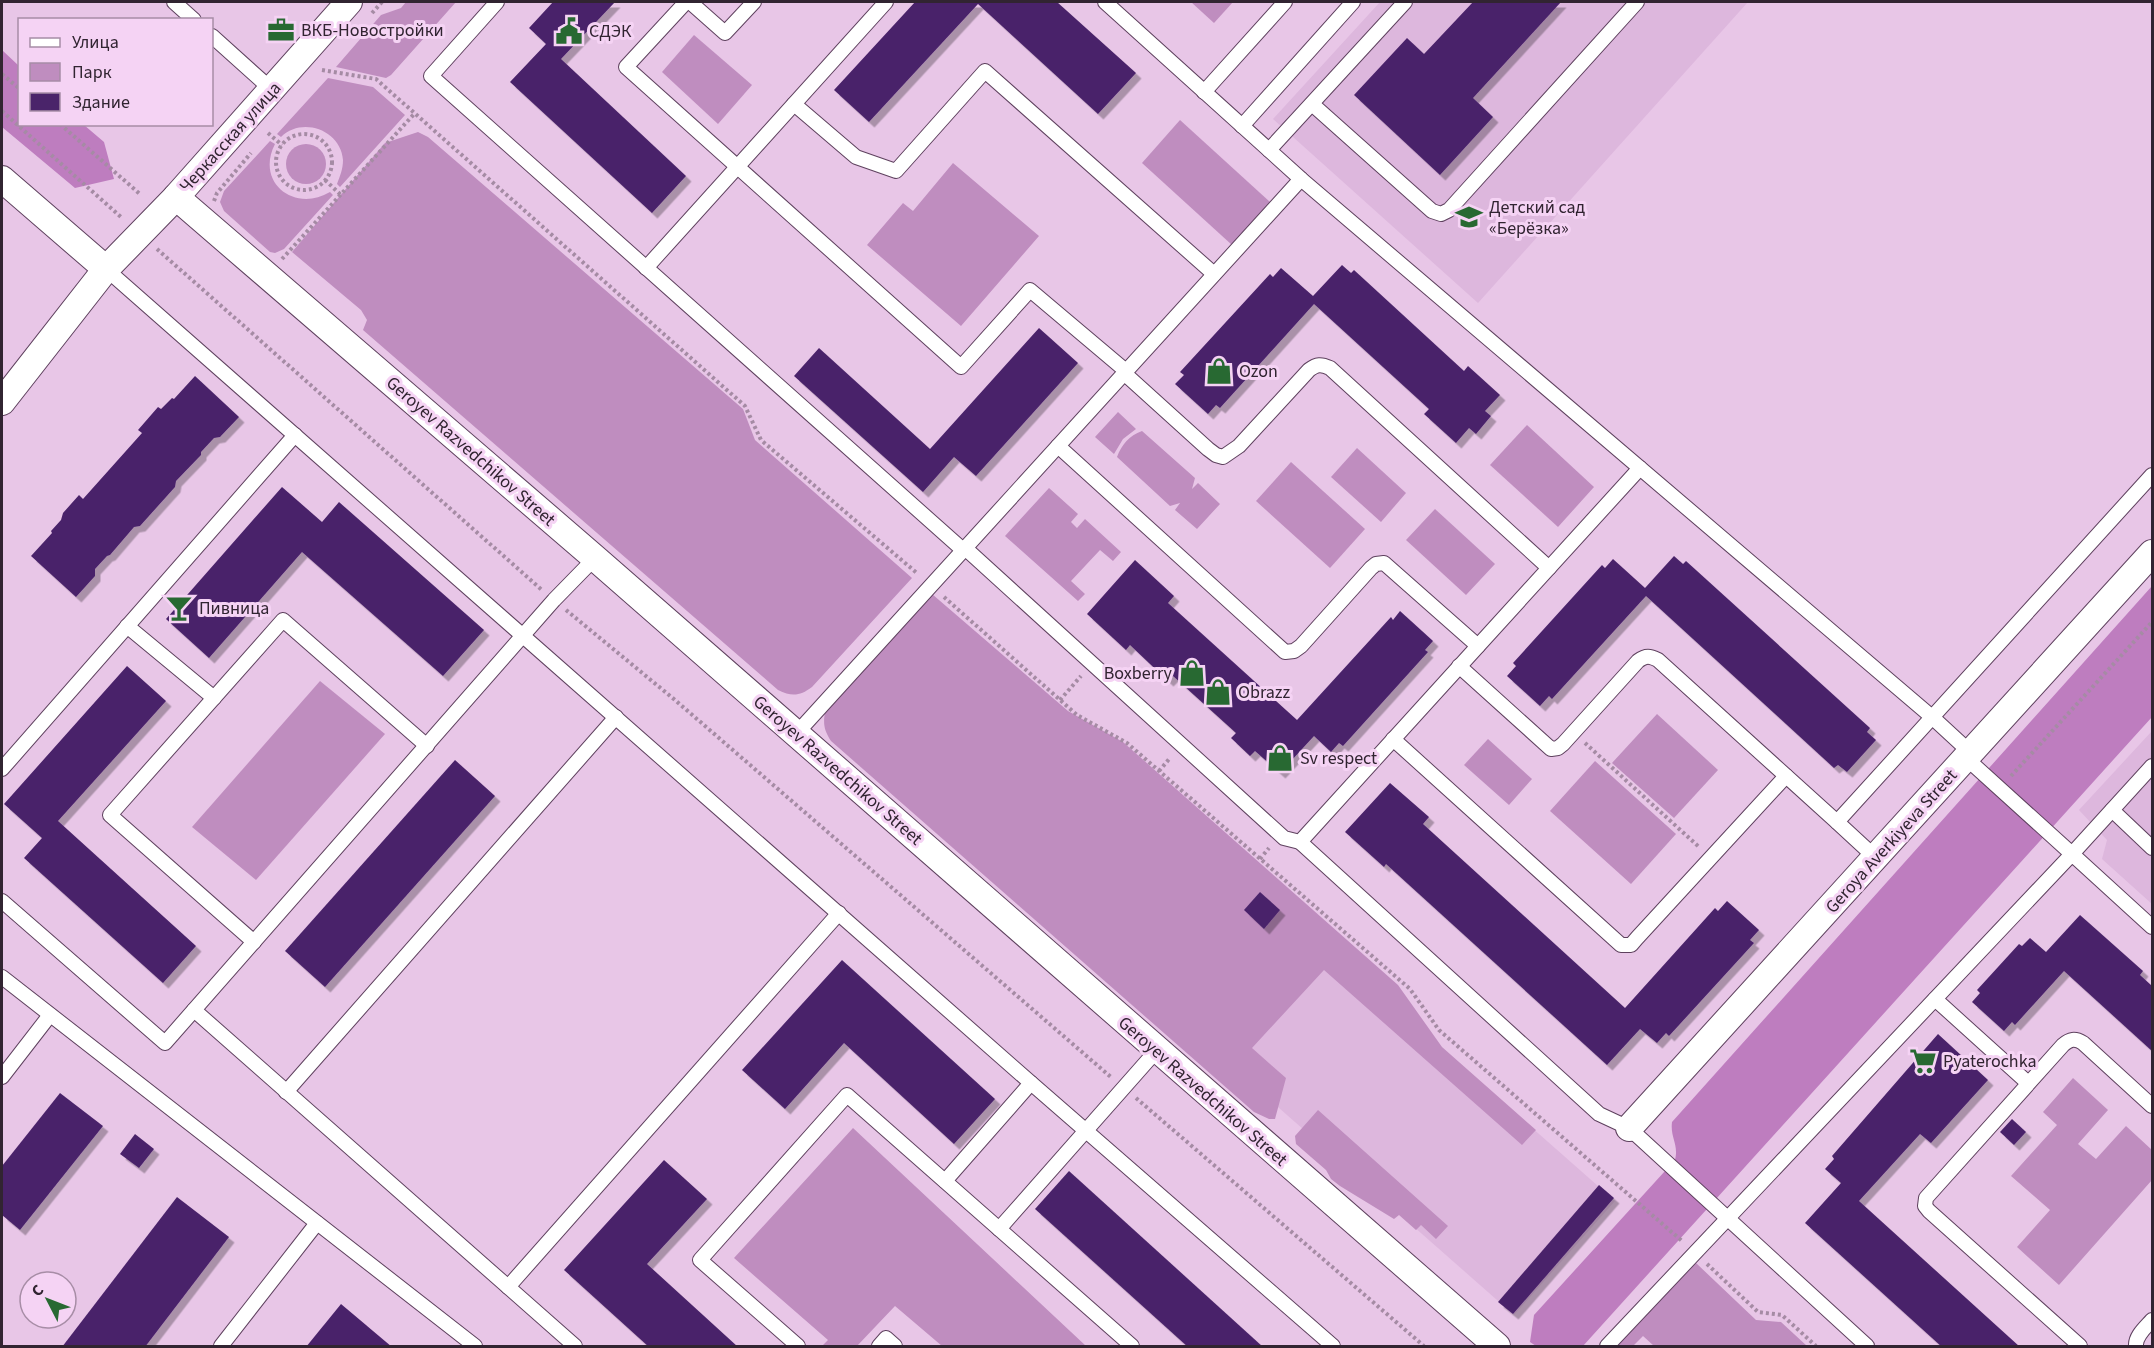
<svg xmlns="http://www.w3.org/2000/svg" width="2154" height="1348" font-family="'Source Sans 3',sans-serif">
<style>
.built{fill:#ddb7dd}
.green{fill:#bf8dbf}
.forest{fill:#be7dbf}
.building{fill:#4a246a;filter:url(#shadow)}
.lines{fill:none;stroke-linecap:round;stroke-linejoin:round}
.lane-casing{stroke:#5e415e;stroke-width:16}
.street-casing{stroke:#5e415e;stroke-width:28}
.path{stroke:#a58ba4;stroke-width:4;stroke-dasharray:3 3;stroke-linecap:butt}
.lane{stroke:#fff;stroke-width:14}
.street{stroke:#fff;stroke-width:26}
.labels{text-anchor:middle;stroke-width:6;stroke-linejoin:round;paint-order:stroke}
.poi-label{font-size:18px;fill:#312431;stroke:#f5d3f4;text-anchor:start}
.street-label{font-size:18px;fill:#312431;stroke:#f5d3f4}
</style>
<defs>
<filter id="shadow"><feDropShadow dx="5.5" dy="5.5" stdDeviation="0" flood-color="#0004"/></filter>
</defs>
<rect width="100%" height="100%" fill="#e8c6e7"/>
<g class="built">
<path d="M 1380,2 L 1748,2 L 1478,303 L 1273,119 Z"/>
<path d="M 2152,731 L 2152,904 L 2102,859 L 2107,840 L 2079,810 Z"/>
<path d="M 1329,949 L 1615,1201 L 1514,1315 L 1219,1055 Z"/>
</g>
<g class="green">
<path d="M 406,2 L 456,2 L 391,75 L 386,78 L 336,67 L 381,15 L 401,8 Z"/>
<path d="M 1191,2 L 1233,2 L 1214,23 Z"/>
<path d="M 694,35 L 752,85 L 718,124 L 662,72 Z"/>
<path d="M 328,78 L 373,87 L 405,115 L 340,187 L 337,184 C 340,176 343,169 343,160 C 341,130 302,116 281,137 L 277,134 Z"/>
<path d="M 1180,120 L 1270,202 L 1232,245 L 1142,163 Z"/>
<path d="M 418,132 L 428,137 L 743,409 L 755,440 L 912,578 L 812,687 C 800,696 792,697 778,690 L 363,330 L 367,320 L 361,310 L 292,252 L 385,143 Z"/>
<path d="M 270,141 L 275,144 C 255,183 295,213 330,192 L 333,195 L 284,249 L 275,253 L 270,252 L 224,211 L 220,202 L 224,191 Z"/>
<circle cx="306" cy="164" r="20"/>
<path d="M 953,163 L 1039,236 L 961,326 L 867,245 L 903,203 L 913,211 Z"/>
<path d="M 1118,412 L 1136,429 L 1123,439 L 1114,454 L 1095,437 Z"/>
<path d="M 1527,425 L 1594,487 L 1558,527 L 1490,465 Z"/>
<path d="M 1142,431 L 1195,478 L 1192,489 L 1198,483 L 1220,504 L 1197,529 L 1175,510 L 1180,503 L 1170,506 L 1117,457 C 1122,444 1129,436 1142,431 Z"/>
<path d="M 1357,448 L 1406,493 L 1381,522 L 1331,477 Z"/>
<path d="M 1291,462 L 1365,529 L 1330,568 L 1256,501 Z"/>
<path d="M 1049,488 L 1078,514 L 1071,522 L 1077,528 L 1085,519 L 1121,552 L 1113,561 L 1100,550 L 1071,581 L 1085,594 L 1078,601 L 1005,536 Z"/>
<path d="M 1435,509 L 1495,564 L 1466,595 L 1406,540 Z"/>
<path d="M 932,594 L 1068,711 L 1123,742 L 1398,985 L 1442,1047 L 1536,1130 L 1522,1145 L 1324,970 L 1252,1048 L 1286,1078 L 1275,1119 L 1269,1119 L 1254,1112 L 831,741 C 824,730 823,724 825,712 Z"/>
<path d="M 320,681 L 385,734 L 256,880 L 192,827 Z"/>
<path d="M 1657,714 L 1718,770 L 1674,818 L 1612,763 Z"/>
<path d="M 1488,739 L 1532,779 L 1509,805 L 1464,765 Z"/>
<path d="M 1595,761 L 1676,834 L 1631,884 L 1550,811 Z"/>
<path d="M 2073,1078 L 2108,1110 L 2078,1144 L 2096,1159 L 2126,1126 L 2152,1150 L 2152,1180 L 2059,1285 L 2017,1247 L 2050,1210 L 2011,1176 L 2057,1125 L 2043,1112 Z"/>
<path d="M 1318,1110 L 1448,1226 L 1436,1239 L 1421,1225 L 1416,1230 L 1399,1215 L 1394,1219 L 1340,1186 L 1331,1179 L 1326,1170 L 1296,1144 L 1295,1136 Z"/>
<path d="M 853,1128 L 1086,1346 L 942,1346 L 895,1306 L 857,1346 L 822,1346 L 828,1340 L 734,1258 Z"/>
<path d="M 1696,1263 L 1756,1320 L 1781,1322 L 1807,1346 L 1654,1346 L 1643,1336 L 1633,1346 L 1617,1346 Z"/>
</g>
<g class="forest">
<path d="M 2,50 L 19,66 L 20,124 L 84,125 L 104,142 L 114,179 L 75,188 L 2,127 Z"/>
<path d="M 2152,586 L 2152,717 L 1583,1346 L 1536,1346 L 1530,1342 L 1534,1315 L 1675,1160 C 1679,1144 1670,1138 1672,1122 Z"/>
</g>
<g class="building">
<path d="M 553,2 L 615,2 L 561,59 L 686,176 L 652,213 L 510,82 L 546,44 L 529,28 Z"/>
<path d="M 915,2 L 1057,2 L 1136,73 L 1098,114 L 978,4 L 869,122 L 834,90 Z"/>
<path d="M 1473,2 L 1561,2 L 1473,98 L 1493,117 L 1440,175 L 1354,95 L 1407,38 L 1424,54 Z"/>
<path d="M 1342,265 L 1351,273 L 1354,270 L 1464,371 L 1468,366 L 1500,395 L 1485,411 L 1491,416 L 1476,434 L 1469,428 L 1456,443 L 1424,414 L 1429,409 L 1314,304 L 1220,408 L 1216,405 L 1208,414 L 1175,384 L 1184,375 L 1180,372 L 1270,274 L 1273,277 L 1281,268 L 1313,296 Z"/>
<path d="M 1039,328 L 1078,363 L 976,476 L 954,457 L 923,492 L 794,376 L 819,348 L 930,449 Z"/>
<path d="M 195,376 L 239,417 L 220,437 L 214,438 L 201,452 L 201,455 L 176,481 L 175,487 L 140,526 L 134,527 L 110,555 L 107,556 L 95,569 L 95,576 L 76,597 L 31,556 L 52,533 L 51,531 L 61,520 L 63,513 L 79,495 L 83,499 L 142,433 L 138,430 L 158,407 L 161,409 L 172,398 L 174,399 Z"/>
<path d="M 282,487 L 322,522 L 339,502 L 484,630 L 443,676 L 302,552 L 209,658 L 166,619 Z"/>
<path d="M 1674,556 L 1683,564 L 1686,561 L 1870,728 L 1867,732 L 1876,740 L 1847,772 L 1838,765 L 1834,768 L 1646,596 L 1552,699 L 1549,696 L 1540,706 L 1507,676 L 1516,666 L 1513,663 L 1602,565 L 1605,568 L 1613,559 L 1645,588 Z"/>
<path d="M 1135,560 L 1174,596 L 1168,603 L 1297,720 L 1391,617 L 1393,620 L 1400,611 L 1433,641 L 1425,650 L 1428,652 L 1343,746 L 1339,743 L 1331,752 L 1314,736 L 1280,773 L 1255,751 L 1250,756 L 1231,738 L 1236,733 L 1173,676 L 1168,681 L 1130,645 L 1126,650 L 1087,614 Z"/>
<path d="M 127,666 L 166,701 L 58,821 L 196,946 L 163,983 L 24,858 L 42,838 L 4,804 Z"/>
<path d="M 455,760 L 495,796 L 325,987 L 285,951 Z"/>
<path d="M 1390,783 L 1429,817 L 1423,824 L 1625,1008 L 1715,908 L 1718,911 L 1727,901 L 1759,930 L 1750,940 L 1754,943 L 1669,1036 L 1666,1033 L 1657,1043 L 1640,1029 L 1607,1065 L 1386,864 L 1384,867 L 1345,832 Z"/>
<path d="M 1260,892 L 1280,910 L 1264,929 L 1244,910 Z"/>
<path d="M 2080,915 L 2143,971 L 2140,975 L 2152,986 L 2152,1051 L 2064,971 L 2015,1025 L 2012,1022 L 2004,1031 L 1972,1002 L 1980,993 L 1977,990 L 2019,944 L 2022,946 L 2030,938 L 2046,952 Z"/>
<path d="M 842,960 L 995,1099 L 954,1144 L 844,1043 L 785,1109 L 742,1070 Z"/>
<path d="M 1938,1034 L 1988,1080 L 1931,1143 L 1920,1134 L 1859,1201 L 2020,1347 L 1942,1347 L 1805,1223 L 1841,1183 L 1825,1169 L 1834,1159 L 1832,1156 Z"/>
<path d="M 60,1093 L 103,1126 L 20,1230 L 2,1215 L 2,1166 Z"/>
<path d="M 2012,1119 L 2026,1132 L 2014,1145 L 2000,1132 Z"/>
<path d="M 135,1134 L 154,1149 L 139,1168 L 120,1154 Z"/>
<path d="M 664,1160 L 707,1199 L 647,1264 L 738,1347 L 649,1347 L 564,1270 Z"/>
<path d="M 1069,1171 L 1263,1347 L 1188,1347 L 1035,1209 Z"/>
<path d="M 1599,1185 L 1614,1198 L 1513,1314 L 1498,1302 Z"/>
<path d="M 177,1197 L 229,1237 L 145,1347 L 62,1347 Z"/>
<path d="M 341,1304 L 392,1347 L 306,1347 Z"/>
</g>
<g class="lines">
<defs>
<g id="lane">
<path d="M 174,2 L 194,20"/>
<path d="M 497,2 L 431,76 L 963,550"/>
<path d="M 686,2 L 626,67 L 961,367 L 1030,290 L 1126,371"/>
<path d="M 690,2 L 725,33 L 754,2"/>
<path d="M 1105,2 L 1301,179 L 1932,717 L 1971,753"/>
<path d="M 212,36 L 272,90"/>
<path d="M 1204,92 L 1285,2"/>
<path d="M 794,104 L 856,157 L 896,171 L 985,71 L 1214,274"/>
<path d="M 1312,104 L 1432,211 L 1441,214 L 1449,210 L 1637,2"/>
<path d="M 1242,126 L 1353,2"/>
<path d="M 1269,150 L 1405,2"/>
<path d="M 646,268 L 886,2"/>
<path d="M 106,269 L 1031,1083 L 1333,1346"/>
<path d="M 1124,373 L 1208,449 L 1216,455 L 1223,457 L 1239,446 L 1309,370 C 1317,364 1321,364 1330,368 L 1549,568"/>
<path d="M 965,548 L 1284,838 L 1300,842 L 1478,646 L 1384,563 L 1376,564 L 1371,568 L 1301,646 L 1294,651 L 1285,652 L 1058,446"/>
<path d="M 127,626 L 214,698"/>
<path d="M 1478,646 L 1640,468"/>
<path d="M 1459,666 L 1551,749 L 1558,748 L 1563,744 L 1638,661 C 1646,655 1650,656 1658,660 L 1837,822 L 2152,475"/>
<path d="M 796,734 L 1301,179"/>
<path d="M 1393,739 L 1621,945 L 1631,945 L 1637,938 L 1786,776"/>
<path d="M 1966,758 L 2072,854 L 2152,766"/>
<path d="M 2,769 L 295,435"/>
<path d="M 2112,810 L 2152,848"/>
<path d="M 1837,822 L 1876,858"/>
<path d="M 1300,842 L 1599,1114 L 1629,1128 L 1867,1346"/>
<path d="M 2,901 L 165,1043 L 554,600 L 595,558"/>
<path d="M 254,942 L 110,815 L 283,620 L 427,746"/>
<path d="M 2,977 L 475,1346"/>
<path d="M 1935,999 L 2028,1083"/>
<path d="M 194,1010 L 575,1346"/>
<path d="M 2,1077 L 50,1015"/>
<path d="M 286,1092 L 616,717"/>
<path d="M 945,1181 L 1031,1083"/>
<path d="M 999,1229 L 1157,1050"/>
<path d="M 508,1287 L 839,913"/>
<path d="M 221,1346 L 317,1223"/>
<path d="M 798,1346 L 700,1260 L 847,1095 L 1132,1346"/>
<path d="M 879,1346 L 886,1338 L 895,1346"/>
<path d="M 1607,1346 L 2072,854 L 2152,927"/>
<path d="M 2080,1346 L 1929,1211 L 1925,1206 L 1926,1198 L 2063,1045 C 2070,1039 2075,1038 2083,1043 L 2152,1106"/>
<path d="M 2136,1346 C 2135,1336 2146,1327 2152,1320"/>
</g>
<g id="street">
<path d="M 2,179 L 106,269"/>
<path d="M 176,197 L 595,558 L 1497,1346"/>
<path d="M 2,402 L 106,269 L 176,197 L 349,2"/>
<path d="M 1629,1128 L 2152,553"/>
</g>
</defs>
<use href="#lane" class="lane-casing"/>
<use href="#street" class="street-casing"/>
<g class="path">
<path d="M 372,13 L 382,2"/>
<path d="M 322,70 L 376,79 L 745,406 L 761,440 L 918,574"/>
<path d="M 2,74 L 20,89"/>
<path d="M 2,111 L 122,218"/>
<path d="M 60,124 L 141,195"/>
<path d="M 268,133 L 282,145"/>
<circle cx="304" cy="162" r="28"/>
<path d="M 325,180 L 341,195"/>
<path d="M 214,201 L 217,193 L 251,153"/>
<path d="M 157,249 L 542,590"/>
<path d="M 282,259 L 415,113"/>
<path d="M 944,597 L 1077,715 L 1127,743 L 1410,989 L 1439,1030 L 1682,1241"/>
<path d="M 566,610 L 675,700 L 1112,1078"/>
<path d="M 1060,700 L 1081,676"/>
<path d="M 1585,743 L 1699,847"/>
<path d="M 1159,771 L 1170,758"/>
<path d="M 2011,776 L 2152,622"/>
<path d="M 1260,859 L 1269,848"/>
<path d="M 1136,1098 L 1424,1346"/>
<path d="M 1707,1264 L 1758,1312 L 1782,1315 L 1816,1346"/>
</g>
<use href="#lane" class="lane"/>
<use href="#street" class="street"/>
</g>
<defs>
<symbol id="office-bare" viewBox="-9 -9 18 18"><path d="M-6-3h4V-5.5h4V-3h4V5H-6ZM-1-4.5V-3h2v-1.5ZM-6 0V1H6V0Z" fill="#286932" stroke="#f5d3f4" stroke-width="2.5" paint-order="stroke"/></symbol>
<symbol id="civic-bare" viewBox="-9 -9 18 18"><path d="M-.6-6.5H3V-4.5H.6V-3L4-1V1h2V6H-6V1h2V-1L-.6-3ZM-1.2 2.5V6h2.4V2.5Z" fill="#286932" stroke="#f5d3f4" stroke-width="2.5" paint-order="stroke"/></symbol>
<symbol id="school-bare" viewBox="-9 -9 18 18"><path d="M0-5L7-2L0 1L-7-2ZM-4 1L0 2.5L4 1V4Q0 6-4 4Z" fill="#286932" stroke="#f5d3f4" stroke-width="2.5" paint-order="stroke"/></symbol>
<symbol id="shop-bare" viewBox="-9 -9 18 18"><path d="M-5-2.5h2.3a2.7 3.5 0 0 1 5.4 0H5L5.5 6h-11ZM-1.5-2.5h3a1.5 2.3 0 0 0-3 0Z" fill="#286932" stroke="#f5d3f4" stroke-width="2.5" paint-order="stroke"/></symbol>
<symbol id="bar-bare" viewBox="-9 -9 18 18"><path d="M-6-5H6L.8 .8V4.5H3.5V6h-7V4.5H-.8V.8Z" fill="#286932" stroke="#f5d3f4" stroke-width="2.5" paint-order="stroke"/></symbol>
<symbol id="supermarket-bare" viewBox="-9 -9 18 18"><path d="M-6-5.5h2.5l.6 2H6L4.5 2H-2.5L-4.4-4H-6ZM-1.5 3.2a1.3 1.3 0 1 0 .1 0ZM3 3.2a1.3 1.3 0 1 0 .1 0Z" fill="#286932" stroke="#f5d3f4" stroke-width="2.5" paint-order="stroke"/></symbol>
</defs>
<g fill-rule="evenodd">
<use href="#office-bare" x="262" y="11" width="38" height="38"/>
<use href="#civic-bare" x="550" y="12" width="38" height="38"/>
<use href="#school-bare" x="1450" y="198" width="38" height="38"/>
<use href="#shop-bare" x="1200" y="352" width="38" height="38"/>
<use href="#bar-bare" x="160" y="589" width="38" height="38"/>
<use href="#shop-bare" x="1173" y="654" width="38" height="38"/>
<use href="#shop-bare" x="1199" y="673" width="38" height="38"/>
<use href="#shop-bare" x="1261" y="739" width="38" height="38"/>
<use href="#supermarket-bare" x="1904" y="1042" width="38" height="38"/>
</g>
<g class="labels">
<g class="poi-label">
<text x="301" y="36">ВКБ-Новостройки</text>
<text x="589" y="37">СДЭК</text>
<text x="1489" y="213">Детский сад<tspan x="1489" dy="21">«Берёзка»</tspan></text>
<text x="1239" y="377">Ozon</text>
<text x="199" y="614">Пивница</text>
<text x="1172" y="679" text-anchor="end">Boxberry</text>
<text x="1238" y="698">Obrazz</text>
<text x="1300" y="764">Sv respect</text>
<text x="1943" y="1067">Pyaterochka</text>
</g>
<g class="street-label">
<text transform="translate(230 137) rotate(-48)" y="6">Черкасская улица</text>
<text transform="translate(471 451) rotate(41)" y="6">Geroyev Razvedchikov Street</text>
<text transform="translate(838 770) rotate(41)" y="6">Geroyev Razvedchikov Street</text>
<text transform="translate(1891 841) rotate(-48)" y="6">Geroya Averkiyeva Street</text>
<text transform="translate(1203 1091) rotate(41)" y="6">Geroyev Razvedchikov Street</text>
</g>
</g>
<rect width="2154" height="1348" fill="none" stroke="#312431" stroke-width="6"/>
<rect x="18" y="18" width="195" height="108" fill="#f5d3f4" stroke="#a78da6" stroke-width="1.5"/>
<rect x="30" y="38" width="30" height="9" fill="#ffffff" stroke="#a78da6" stroke-width="1.5"/>
<text x="72" y="48" font-size="18" fill="#312431">Улица</text>
<rect x="30" y="63" width="30" height="18" fill="#bf8dbf" stroke="#a78da6" stroke-width="1.5"/>
<text x="72" y="78" font-size="18" fill="#312431">Парк</text>
<rect x="30" y="93" width="30" height="18" fill="#4a246a" stroke="#a78da6" stroke-width="1.5"/>
<text x="72" y="108" font-size="18" fill="#312431">Здание</text>
<g transform="translate(48 1300) rotate(312)"><circle r="28" fill="#f5d3f4" stroke="#a78da6" stroke-width="1.5"/>
<path d="M0-4.5L10 22L0 15L-10 22Z" fill="#286932"/>
<text y="-9" font-size="16" font-weight="bold" text-anchor="middle" fill="#312431">С</text>
</g>
</svg>
